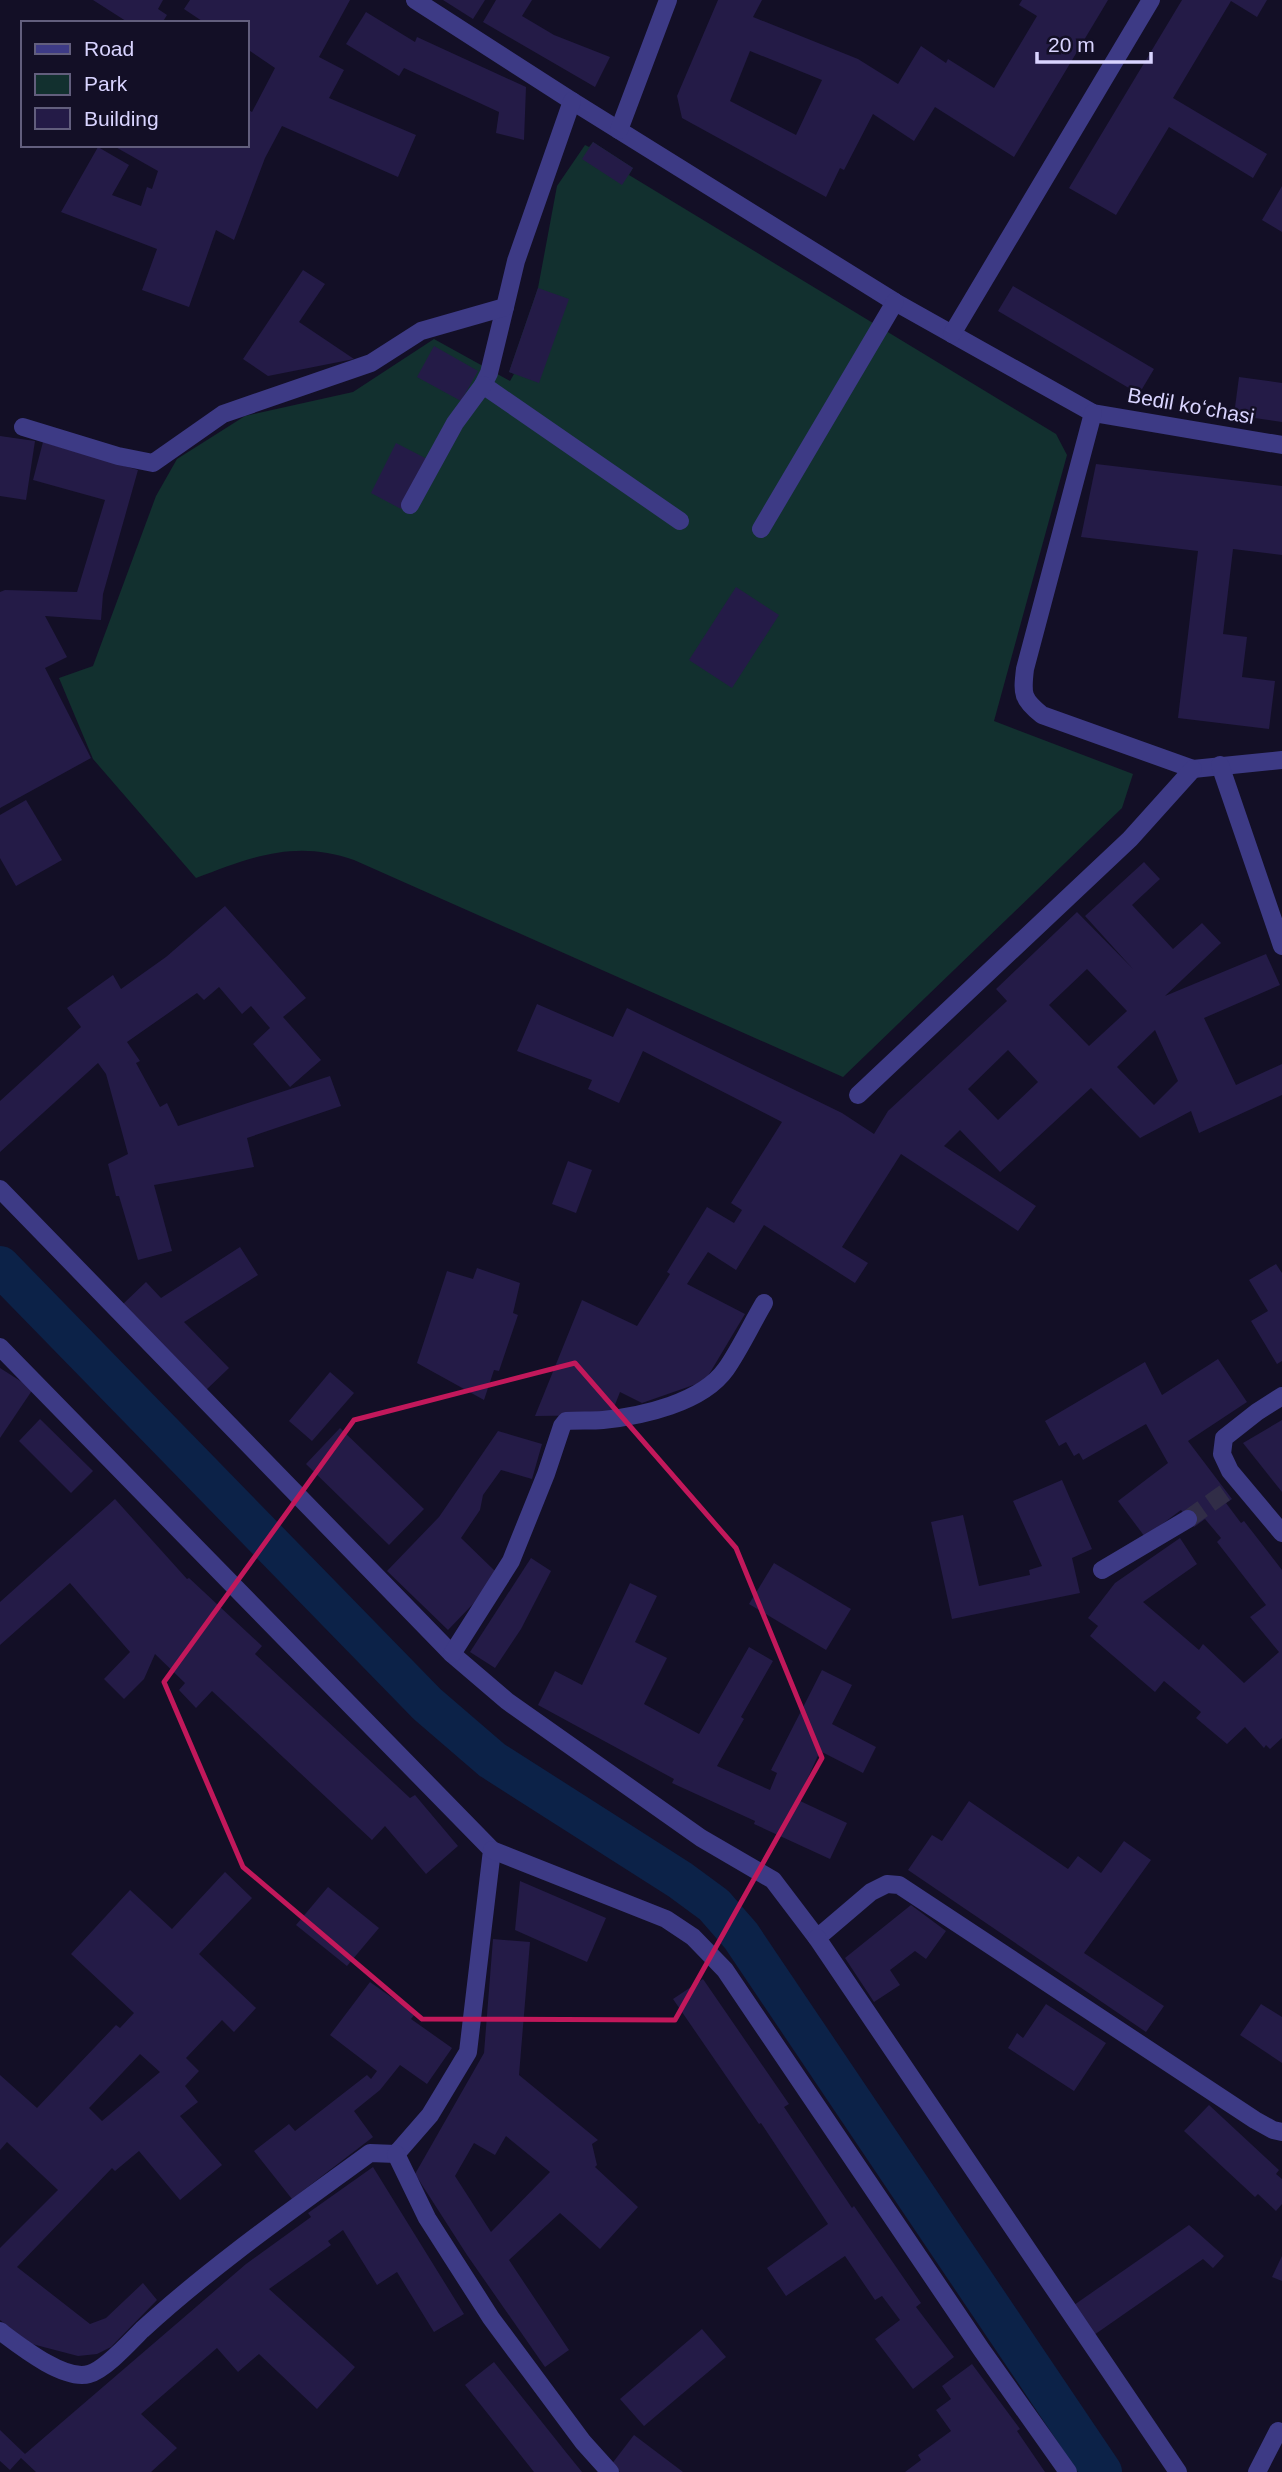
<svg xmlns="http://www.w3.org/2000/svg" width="1282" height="2472" font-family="Helvetica,sans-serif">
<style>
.green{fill:#12302f}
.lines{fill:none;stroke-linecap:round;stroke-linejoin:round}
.canal{stroke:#0c2248;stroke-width:40}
.building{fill:#241b47;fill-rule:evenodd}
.minor-tunnel{stroke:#312d47;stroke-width:18;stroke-dasharray:18 9;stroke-linecap:butt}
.minor{stroke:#3d3a85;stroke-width:18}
.marked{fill:none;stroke:#c2185b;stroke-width:5;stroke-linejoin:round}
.labels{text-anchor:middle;stroke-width:5;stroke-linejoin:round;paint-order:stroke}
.street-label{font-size:21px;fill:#d9d4ff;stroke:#130f26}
</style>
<rect width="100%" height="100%" fill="#130f26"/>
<path class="green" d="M 593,142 L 633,168 L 629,175 L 1056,434 L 1067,455 L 994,721 L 1133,774 L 1122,808 L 843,1077 L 354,860 C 295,839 251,857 196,878 L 93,759 L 59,678 L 93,666 L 156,496 L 177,459 L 245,416 L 353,392 L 434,339 L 510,381 L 514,374 L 509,372 L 538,288 L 557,186 L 585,145 L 589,147 Z"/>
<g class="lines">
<path class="canal" d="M 0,1266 L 427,1704 L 492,1760 L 680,1880 L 714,1905 L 741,1936 L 1102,2472"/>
</g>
<g class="building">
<path d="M 93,0 L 163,0 L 158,9 L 167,15 L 162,23 L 129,23 Z"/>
<path d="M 190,0 L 350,0 L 319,57 L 344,70 L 329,98 L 416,135 L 398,177 L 282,126 L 265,158 L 234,240 L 216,230 L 189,307 L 142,290 L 157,249 L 61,212 L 98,147 L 129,165 L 112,195 L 141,206 L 147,187 L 152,189 L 158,171 L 112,145 L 247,145 L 247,109 L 252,112 L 275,68 L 247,49 L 247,23 L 205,23 L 184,9 Z"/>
<path d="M 443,0 L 485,0 L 473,19 Z"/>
<path d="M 496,0 L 532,0 L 522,16 L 554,35 L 610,57 L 595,87 L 483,22 Z"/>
<path d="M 718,0 L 762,0 L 753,17 L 858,59 L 898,84 L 921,46 L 946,63 L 948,59 L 994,88 L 1037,16 L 1019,5 L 1022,0 L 1108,0 L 1014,157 L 935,107 L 914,141 L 873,114 L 844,170 L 840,168 L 826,197 L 682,118 L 677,96 ZM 750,51 L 822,80 L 796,135 L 730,101 Z"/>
<path d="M 1182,0 L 1267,0 L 1257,17 L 1231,1 L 1173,98 L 1267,154 L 1253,178 L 1169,127 L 1116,215 L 1069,188 Z"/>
<path d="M 366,12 L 415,42 L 417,37 L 526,87 L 524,140 L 496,133 L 499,112 L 404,68 L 399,76 L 346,44 Z"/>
<path d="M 593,142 L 633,168 L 622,185 L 582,159 Z"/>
<path d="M 1282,186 L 1282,232 L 1262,220 Z"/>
<path d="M 303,270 L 325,284 L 299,322 L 354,359 L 268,376 L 243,359 Z"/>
<path d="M 1013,286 L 1154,369 L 1139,394 L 998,311 Z"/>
<path d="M 538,288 L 569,299 L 539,383 L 509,372 Z"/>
<path d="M 434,346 L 478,371 L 461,401 L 417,377 Z"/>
<path d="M 1239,377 L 1282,383 L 1282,422 L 1234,415 Z"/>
<path d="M 0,436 L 35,441 L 26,500 L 0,496 Z"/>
<path d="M 43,442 L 138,470 L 103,594 L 101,620 L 45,616 L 67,657 L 45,668 L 91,758 L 0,808 L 0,592 L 5,590 L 77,592 L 105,500 L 33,480 Z"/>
<path d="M 396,443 L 427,459 L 401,509 L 371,493 Z"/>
<path d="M 1096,464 L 1282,486 L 1282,555 L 1233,549 L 1223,634 L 1247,637 L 1242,677 L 1275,681 L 1269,729 L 1178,718 L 1198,551 L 1081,537 Z"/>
<path d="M 736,587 L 779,615 L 732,688 L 689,660 Z"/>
<path d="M 26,800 L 62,860 L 16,886 L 0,858 L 0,815 Z"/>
<path d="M 1144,862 L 1160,879 L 1132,905 L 1173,949 L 1202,923 L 1221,943 L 1165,996 L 1266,954 L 1280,985 L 1204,1018 L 1236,1085 L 1282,1064 L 1282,1095 L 1199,1133 L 1191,1111 L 1140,1138 L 1091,1088 L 1000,1172 L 960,1130 L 944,1146 L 1036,1206 L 1018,1231 L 901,1154 L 842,1247 L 868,1263 L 855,1283 L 764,1225 L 736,1270 L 708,1252 L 687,1284 L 745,1314 L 705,1381 L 642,1403 L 620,1392 L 611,1415 L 535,1416 L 582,1300 L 637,1326 L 670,1274 L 667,1272 L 707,1207 L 734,1223 L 742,1210 L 731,1203 L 782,1122 L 643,1051 L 619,1103 L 588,1089 L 592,1080 L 517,1051 L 537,1004 L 613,1037 L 627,1008 L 842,1113 L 874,1134 L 888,1111 L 1007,1001 L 996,989 L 1077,912 L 1133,969 L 1085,916 ZM 1087,969 L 1127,1011 L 1089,1046 L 1049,1005 ZM 1155,1030 L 1178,1081 L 1154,1105 L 1117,1067 ZM 1008,1050 L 1038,1082 L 998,1120 L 968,1089 Z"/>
<path d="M 225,906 L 306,998 L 283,1017 L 321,1060 L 290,1087 L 253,1044 L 270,1028 L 251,1006 L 242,1014 L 219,987 L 204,1000 L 197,993 L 127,1042 L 140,1061 L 136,1063 L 160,1107 L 167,1103 L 178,1126 L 330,1076 L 341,1106 L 247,1138 L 254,1167 L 154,1185 L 172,1251 L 138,1260 L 119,1196 L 116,1196 L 108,1164 L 128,1154 L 106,1074 L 98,1063 L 0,1152 L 0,1101 L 81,1027 L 67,1008 L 113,975 L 121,989 L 166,957 Z"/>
<path d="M 568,1161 L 592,1170 L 576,1213 L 552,1204 Z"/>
<path d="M 240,1247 L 258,1275 L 184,1322 L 229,1368 L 206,1390 L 122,1305 L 146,1282 L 161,1298 Z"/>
<path d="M 1276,1264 L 1282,1273 L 1282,1361 L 1277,1364 L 1251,1321 L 1268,1311 L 1249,1280 Z"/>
<path d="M 477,1268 L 520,1283 L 513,1313 L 518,1315 L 499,1371 L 494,1370 L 484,1400 L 417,1363 L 447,1271 L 473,1279 Z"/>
<path d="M 1218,1359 L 1247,1402 L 1188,1441 L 1232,1499 L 1226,1503 L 1241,1523 L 1244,1521 L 1282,1570 L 1282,1738 L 1270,1749 L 1266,1745 L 1264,1748 L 1245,1727 L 1227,1744 L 1196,1718 L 1201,1712 L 1164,1681 L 1155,1692 L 1090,1636 L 1098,1626 L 1088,1618 L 1115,1583 L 1180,1538 L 1197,1564 L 1143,1602 L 1199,1650 L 1203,1644 L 1244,1683 L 1279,1652 L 1250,1617 L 1266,1605 L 1217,1542 L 1221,1538 L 1205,1519 L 1194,1527 L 1181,1510 L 1145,1537 L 1118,1501 L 1168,1463 L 1146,1424 L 1083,1460 L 1079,1453 L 1074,1456 L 1066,1442 L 1059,1446 L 1045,1421 L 1145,1362 L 1162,1395 Z"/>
<path d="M 0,1368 L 33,1389 L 0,1438 Z"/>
<path d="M 330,1372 L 354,1393 L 312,1441 L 289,1421 Z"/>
<path d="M 40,1419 L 93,1471 L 71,1493 L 19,1441 Z"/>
<path d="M 1282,1420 L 1282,1492 L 1243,1443 Z"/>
<path d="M 340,1428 L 424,1509 L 389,1545 L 306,1464 Z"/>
<path d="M 498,1431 L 542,1444 L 532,1479 L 501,1470 L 483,1495 L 480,1510 L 461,1538 L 496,1572 L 473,1604 L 448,1630 L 387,1571 L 439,1517 Z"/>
<path d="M 1062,1480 L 1092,1549 L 1072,1558 L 1080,1593 L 952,1619 L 931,1522 L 963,1515 L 979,1586 L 1030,1575 L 1029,1570 L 1042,1566 L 1013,1501 Z"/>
<path d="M 115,1499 L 187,1579 L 189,1578 L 262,1646 L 255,1654 L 410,1798 L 415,1795 L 458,1846 L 426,1874 L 385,1826 L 372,1840 L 212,1691 L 196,1708 L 179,1690 L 185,1683 L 155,1654 L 144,1679 L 124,1699 L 104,1679 L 130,1652 L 70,1583 L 0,1645 L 0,1602 Z"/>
<path d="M 531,1558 L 551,1571 L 521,1629 L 495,1668 L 470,1652 Z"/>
<path d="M 774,1563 L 851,1609 L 826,1650 L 749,1604 Z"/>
<path d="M 630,1583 L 657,1596 L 635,1642 L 667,1658 L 644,1704 L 699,1734 L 749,1647 L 773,1661 L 741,1717 L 744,1719 L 717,1766 L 770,1790 L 777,1773 L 771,1770 L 822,1670 L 852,1685 L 832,1724 L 876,1747 L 863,1773 L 820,1751 L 798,1800 L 847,1823 L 830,1859 L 754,1824 L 755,1821 L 672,1783 L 674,1779 L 538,1705 L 555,1671 L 582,1685 Z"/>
<path d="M 969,1801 L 1068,1869 L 1078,1856 L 1101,1873 L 1124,1841 L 1151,1860 L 1084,1953 L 1164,2006 L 1146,2032 L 908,1870 L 932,1835 L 942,1841 Z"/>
<path d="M 225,1872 L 252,1898 L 199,1954 L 256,2008 L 234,2032 L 222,2020 L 186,2058 L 199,2071 L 185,2086 L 198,2102 L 180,2116 L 222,2165 L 180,2200 L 139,2151 L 115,2171 L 112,2168 L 17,2267 L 90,2324 L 106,2318 L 143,2283 L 157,2300 L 111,2347 L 97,2354 L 78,2356 L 32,2344 L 0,2320 L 0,2248 L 58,2190 L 7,2142 L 0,2150 L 0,2075 L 37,2108 L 116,2025 L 120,2028 L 134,2013 L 71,1954 L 130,1890 L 172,1929 ZM 140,2054 L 160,2072 L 102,2121 L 89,2108 Z"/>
<path d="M 520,1881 L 606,1918 L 587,1962 L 515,1930 Z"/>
<path d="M 328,1887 L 379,1928 L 347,1966 L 296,1925 Z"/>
<path d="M 911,1905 L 946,1931 L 926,1959 L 915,1951 L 890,1970 L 900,1985 L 874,2002 L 845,1958 Z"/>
<path d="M 493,1939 L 530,1942 L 519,2075 L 598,2140 L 592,2144 L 597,2165 L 595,2167 L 638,2207 L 600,2249 L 560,2213 L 509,2260 L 569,2350 L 545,2367 L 467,2255 L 415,2174 L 484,2053 ZM 506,2136 L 550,2172 L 491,2232 L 455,2176 L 474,2143 L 495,2155 Z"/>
<path d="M 703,1979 L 789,2104 L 784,2107 L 852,2208 L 854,2206 L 921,2303 L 916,2307 L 954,2357 L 913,2389 L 875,2339 L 900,2320 L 882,2296 L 875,2300 L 845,2256 L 786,2296 L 767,2268 L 828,2224 L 761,2123 L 759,2124 L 673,1999 Z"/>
<path d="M 370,1982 L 415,2014 L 411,2019 L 452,2048 L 427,2084 L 400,2065 L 380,2090 L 354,2111 L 373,2137 L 292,2199 L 254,2151 L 289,2124 L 295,2131 L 367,2075 L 371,2079 L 377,2071 L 330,2035 Z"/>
<path d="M 1046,2004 L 1106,2043 L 1074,2091 L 1008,2048 L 1017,2033 L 1023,2038 Z"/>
<path d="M 1261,2004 L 1282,2017 L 1282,2063 L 1240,2035 Z"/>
<path d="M 1209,2105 L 1279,2170 L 1276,2174 L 1282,2179 L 1282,2204 L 1276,2211 L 1258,2194 L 1255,2197 L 1184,2131 Z"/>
<path d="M 373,2167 L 464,2314 L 434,2332 L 397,2272 L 377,2285 L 343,2230 L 328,2241 L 331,2245 L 269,2289 L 355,2367 L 317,2409 L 259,2354 L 238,2372 L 217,2348 L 141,2414 L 177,2448 L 151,2472 L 36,2472 L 21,2458 L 10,2470 L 0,2461 L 0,2430 L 25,2454 L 246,2264 L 311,2217 L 308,2213 Z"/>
<path d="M 1189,2225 L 1224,2256 L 1213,2268 L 1203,2259 L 1094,2335 L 1074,2305 Z"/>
<path d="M 1282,2256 L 1282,2281 L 1272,2277 Z"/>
<path d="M 702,2329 L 726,2357 L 644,2426 L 620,2399 Z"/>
<path d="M 494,2362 L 565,2451 L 582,2472 L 534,2472 L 465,2385 Z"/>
<path d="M 972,2364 L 1020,2429 L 1017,2431 L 1045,2472 L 905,2472 L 921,2460 L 918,2455 L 951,2431 L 936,2410 L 951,2399 L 942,2386 Z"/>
<path d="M 634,2435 L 683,2472 L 620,2472 L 611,2465 Z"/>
</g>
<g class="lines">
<path class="minor-tunnel" d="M 1188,1519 L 1226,1492"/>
<g class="minor">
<path d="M 415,0 L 572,101 L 895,302 L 1093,413 L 1282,445"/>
<path d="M 619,130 L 668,0"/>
<path d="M 505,307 L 489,373 L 483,385 L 680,521"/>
<path d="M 952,334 L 1151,0"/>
<path d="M 1093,413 L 1025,669 C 1022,694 1022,699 1042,715 L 1193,769 L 1282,760"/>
<path d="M 23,427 L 118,456 L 153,463 L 223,414 L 371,363 L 421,331 L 505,307 L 516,261 L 572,101"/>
<path d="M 410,505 L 455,423 L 483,385"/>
<path d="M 761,529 L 895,302"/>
<path d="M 1220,765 L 1282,946"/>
<path d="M 858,1095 L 1130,839 L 1193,769"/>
<path d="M 0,1189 L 452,1654 L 507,1701 L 701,1838 L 773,1880 L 817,1938 L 871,1892 L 887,1884 L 899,1885 L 1255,2120 L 1273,2130 L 1282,2132"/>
<path d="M 0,1347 L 492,1850 L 468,2052 L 430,2115 L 396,2154 L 370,2153 C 292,2210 213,2265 142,2330 C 130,2342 105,2370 89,2374 C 64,2381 20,2346 0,2331"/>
<path d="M 1282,1396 L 1257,1412 L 1224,1438 L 1222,1454 L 1230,1471 L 1282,1533"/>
<path d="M 1102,1570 L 1188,1519"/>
<path d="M 452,1654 L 511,1561 L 546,1474 L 562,1426 L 566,1421 C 578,1420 591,1421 603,1420 C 642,1416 702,1403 726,1369 C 740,1349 751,1325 764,1303"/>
<path d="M 492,1850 L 666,1919 L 693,1937 L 725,1970 L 981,2349 L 1068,2472"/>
<path d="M 817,1938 L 1178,2472"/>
<path d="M 396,2154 L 427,2218 L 491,2318 L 583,2442 L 610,2472"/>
<path d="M 1257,2472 L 1278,2431"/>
</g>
</g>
<path class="marked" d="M 575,1363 L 736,1548 L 822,1758 L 675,2020 L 422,2019 L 243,1867 L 164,1682 L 354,1420 Z"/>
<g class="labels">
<g class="street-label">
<text transform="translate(1191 406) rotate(10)" y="7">Bedil koʻchasi</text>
</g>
</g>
<rect x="21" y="21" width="228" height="126" fill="#130f26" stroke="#625e7d" stroke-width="2"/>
<rect x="35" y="44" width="35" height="10" fill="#3d3a85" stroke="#625e7d" stroke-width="2"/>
<text x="84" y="56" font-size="21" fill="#d9d4ff">Road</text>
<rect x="35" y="74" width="35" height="21" fill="#12302f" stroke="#625e7d" stroke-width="2"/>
<text x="84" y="91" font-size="21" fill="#d9d4ff">Park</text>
<rect x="35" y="108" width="35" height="21" fill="#241b47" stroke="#625e7d" stroke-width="2"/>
<text x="84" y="126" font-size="21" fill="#d9d4ff">Building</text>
<path d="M1037 52v10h114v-10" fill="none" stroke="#d9d4ff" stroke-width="3.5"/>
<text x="1048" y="52" font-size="21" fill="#d9d4ff" stroke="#130f26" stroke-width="5" paint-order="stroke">20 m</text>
</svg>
